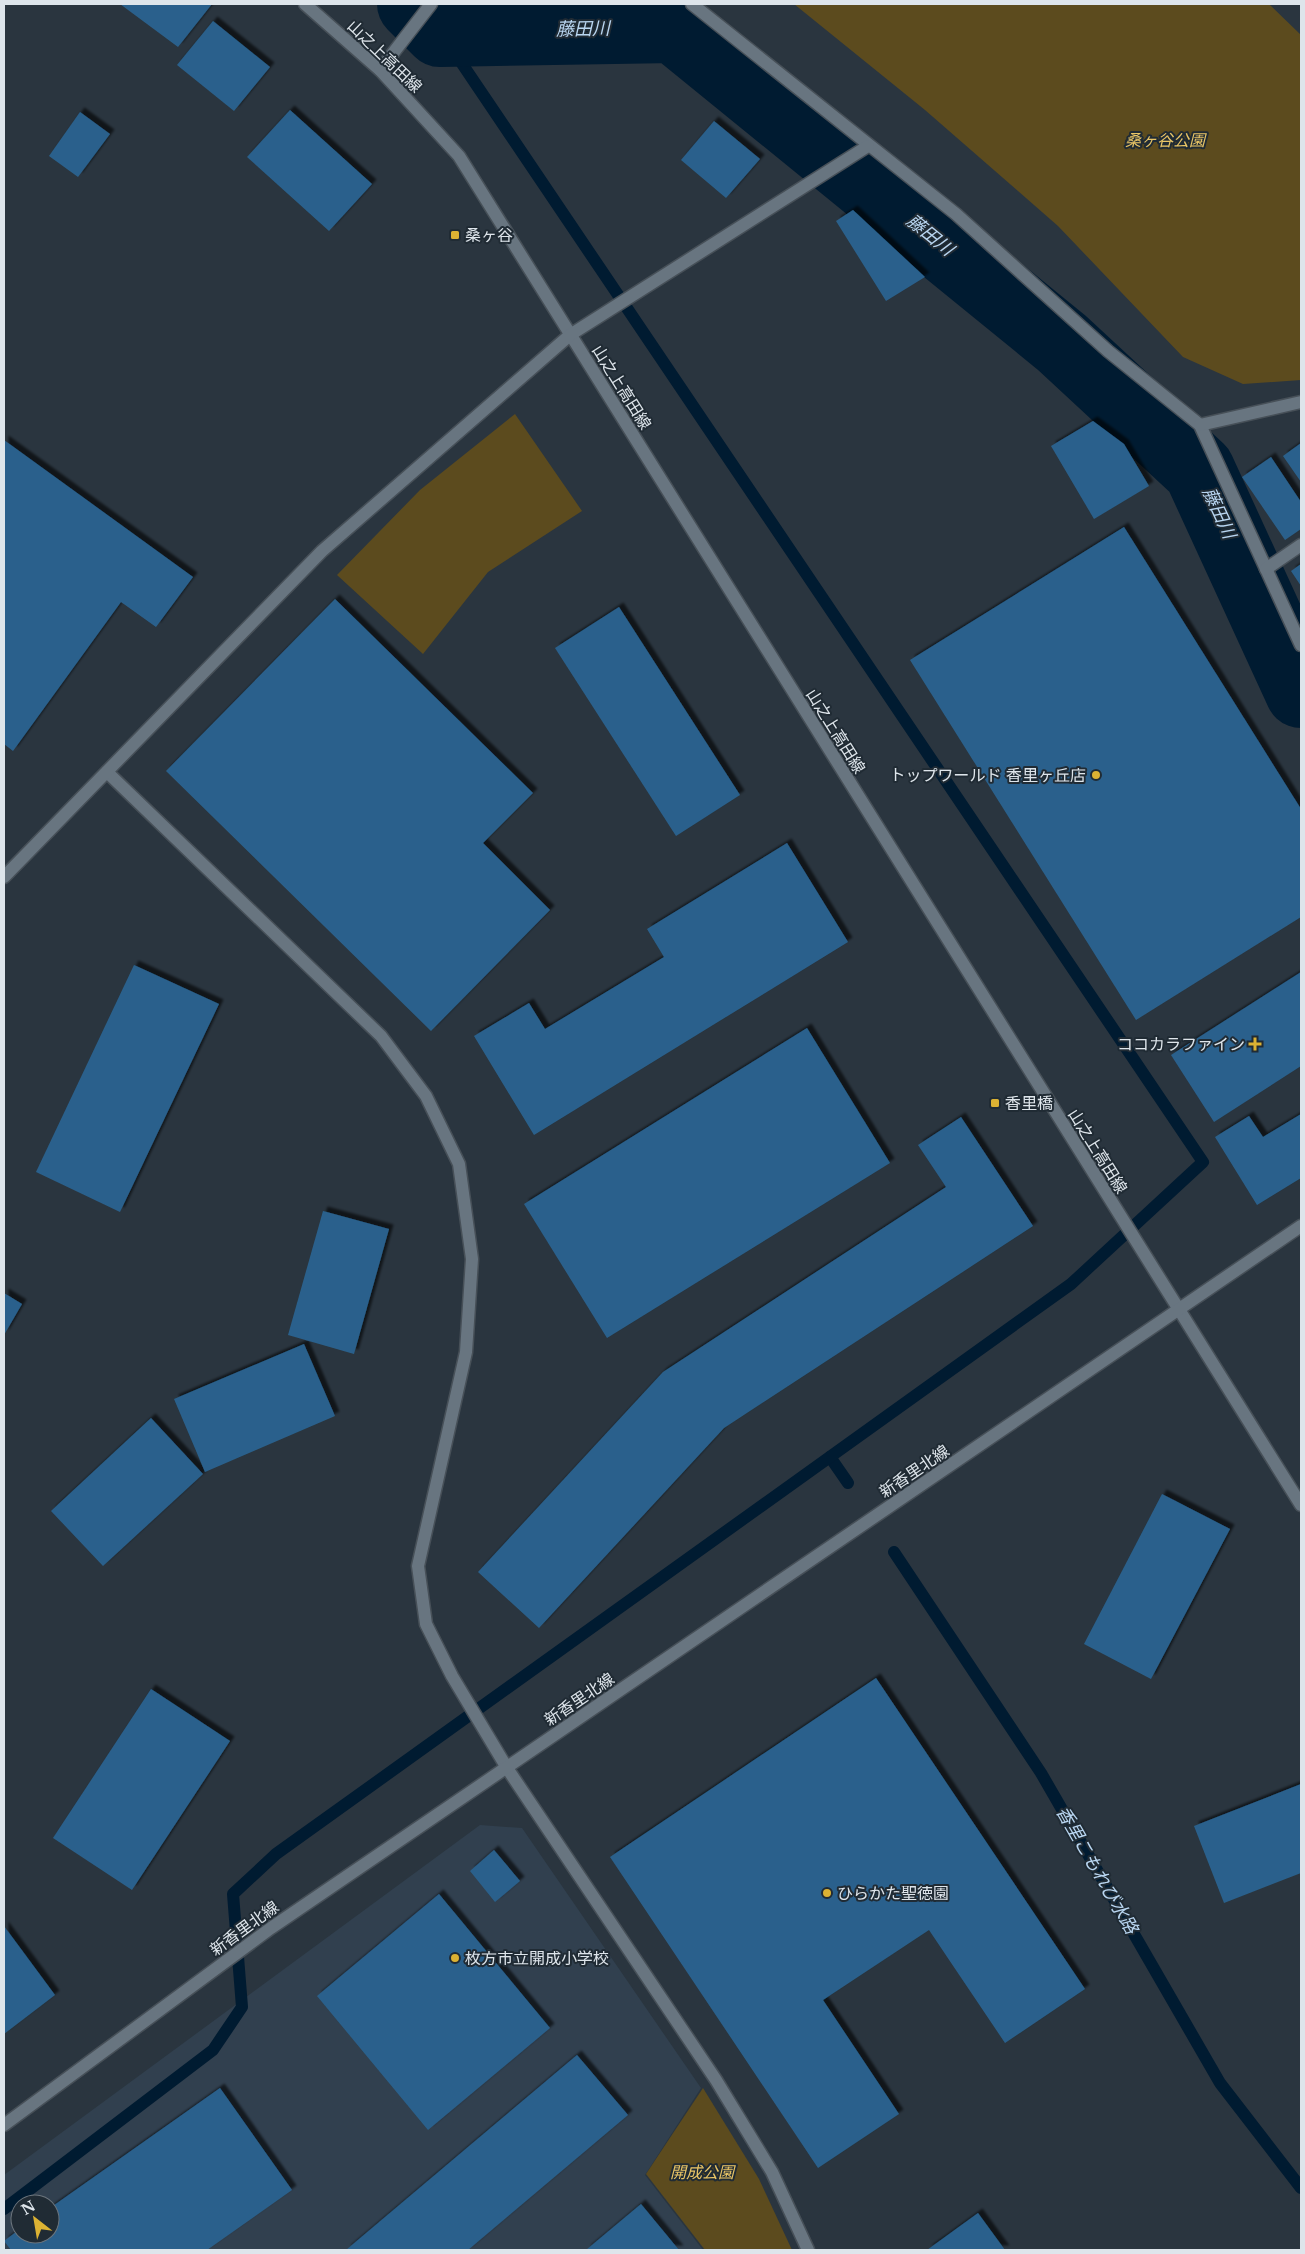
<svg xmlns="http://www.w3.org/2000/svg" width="1305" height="2254" font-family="'Libre Baskerville','Noto Sans JP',serif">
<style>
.built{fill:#31404f;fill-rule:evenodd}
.green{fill:#5c4b1e}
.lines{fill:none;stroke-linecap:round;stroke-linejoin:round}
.stream{stroke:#001b31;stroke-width:12}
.river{stroke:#001b31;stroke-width:72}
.building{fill:#2a618c;filter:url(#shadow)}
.minor-casing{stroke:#475058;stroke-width:15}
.minor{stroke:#687580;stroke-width:12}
.poi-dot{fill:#dcb233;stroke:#202b34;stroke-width:2}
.labels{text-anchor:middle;stroke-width:4;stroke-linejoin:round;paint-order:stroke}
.street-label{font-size:16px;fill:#dee5eb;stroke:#202b34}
.park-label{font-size:16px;font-style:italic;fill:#e9c566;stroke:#202b34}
.poi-label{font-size:16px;fill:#dee5eb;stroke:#202b34;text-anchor:start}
.water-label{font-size:18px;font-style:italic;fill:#b9d6f1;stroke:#202b34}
</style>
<defs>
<filter id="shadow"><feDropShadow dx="4.5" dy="-4.5" stdDeviation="1" flood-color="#0009"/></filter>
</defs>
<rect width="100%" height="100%" fill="#2a353f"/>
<path class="built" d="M 480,1825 L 522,1828 L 701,2088 L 645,2175 L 703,2250 L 4,2250 L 4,2175 ZM 20,2204 L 50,2204 L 50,2234 L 20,2234 Z"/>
<g class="green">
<path d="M 794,4 L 1269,4 L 1301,35 L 1301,380 L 1243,384 L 1183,357 L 1058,226 L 925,110 Z"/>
<path d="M 515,414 L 582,511 L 488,572 L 423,654 L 337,575 L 420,490 Z"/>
<path d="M 703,2088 L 759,2179 L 792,2250 L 705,2250 L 646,2174 Z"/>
</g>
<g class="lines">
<g class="stream">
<path d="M 830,1457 L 848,1483"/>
<path d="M 894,1552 L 1041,1773 L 1220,2083 L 1301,2188"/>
<path d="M 4,2209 L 213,2050 L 242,2007 L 233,1894 L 276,1854 L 1071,1284 L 1203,1162 L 440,31"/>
</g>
<path class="river" d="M 413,4 L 440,31 L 674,27 L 1062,343 L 1199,470 L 1301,692"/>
</g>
<g class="building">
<path d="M 120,4 L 212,4 L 178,47 Z"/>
<path d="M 213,21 L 270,67 L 234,111 L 177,65 Z"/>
<path d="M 290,110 L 372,184 L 329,231 L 247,157 Z"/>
<path d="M 80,112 L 110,134 L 78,177 L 49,156 Z"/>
<path d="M 714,121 L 760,159 L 726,198 L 681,160 Z"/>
<path d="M 853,210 L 925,277 L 886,301 L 836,221 Z"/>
<path d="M 1093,421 L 1124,444 L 1149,486 L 1094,519 L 1051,446 Z"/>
<path d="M 4,440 L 193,577 L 156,627 L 121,602 L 13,751 L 4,744 Z"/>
<path d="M 1301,443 L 1301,482 L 1283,456 Z"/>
<path d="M 1271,457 L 1301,502 L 1301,529 L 1285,540 L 1242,477 Z"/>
<path d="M 1124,527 L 1301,809 L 1301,917 L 1136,1020 L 910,660 Z"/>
<path d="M 1301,564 L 1301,586 L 1291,571 Z"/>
<path d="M 335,599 L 533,793 L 483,843 L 550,910 L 431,1031 L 166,771 Z"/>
<path d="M 619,607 L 740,795 L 676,836 L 555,648 Z"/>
<path d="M 787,843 L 848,942 L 534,1135 L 474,1036 L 529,1003 L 545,1029 L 664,957 L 647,929 Z"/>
<path d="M 134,965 L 219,1004 L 120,1212 L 36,1172 Z"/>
<path d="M 1301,972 L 1301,1066 L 1214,1122 L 1171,1055 Z"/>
<path d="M 807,1028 L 890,1163 L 607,1338 L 524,1204 Z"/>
<path d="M 1301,1114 L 1301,1178 L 1257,1205 L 1215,1137 L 1249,1116 L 1263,1137 Z"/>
<path d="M 961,1117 L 1033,1226 L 724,1428 L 539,1628 L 478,1572 L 663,1372 L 946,1187 L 918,1145 Z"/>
<path d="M 323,1211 L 389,1229 L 354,1354 L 288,1335 Z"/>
<path d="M 4,1293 L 22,1304 L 4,1335 Z"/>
<path d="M 304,1344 L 335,1416 L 205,1472 L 174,1399 Z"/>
<path d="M 151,1418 L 203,1474 L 103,1566 L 51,1511 Z"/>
<path d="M 1162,1494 L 1230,1529 L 1151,1679 L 1084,1644 Z"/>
<path d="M 876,1678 L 1085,1989 L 1005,2043 L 929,1930 L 823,2000 L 899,2114 L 818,2168 L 610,1857 Z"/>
<path d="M 151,1689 L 230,1741 L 132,1890 L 53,1838 Z"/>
<path d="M 1301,1784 L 1301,1873 L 1224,1903 L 1194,1826 Z"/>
<path d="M 494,1850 L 520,1881 L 495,1902 L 470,1871 Z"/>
<path d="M 439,1894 L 550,2028 L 428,2130 L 317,1996 Z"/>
<path d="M 4,1926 L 55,1995 L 4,2034 Z"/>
<path d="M 577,2055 L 628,2115 L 468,2250 L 346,2250 Z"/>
<path d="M 220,2088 L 292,2190 L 207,2250 L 11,2250 L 4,2241 L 20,2229 L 20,2234 L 50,2234 L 50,2208 Z"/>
<path d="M 641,2204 L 679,2250 L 586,2250 Z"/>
<path d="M 978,2213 L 1005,2250 L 927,2250 Z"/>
</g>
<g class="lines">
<defs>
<g id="minor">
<path d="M 305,4 L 380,70 L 459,156 L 1301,1505"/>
<path d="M 692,4 L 956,214 L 1108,351 L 1200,425 L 1301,645"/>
<path d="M 380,70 L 431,4"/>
<path d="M 1200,425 L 1301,402"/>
<path d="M 1266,569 L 1301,545"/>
<path d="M 107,772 L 381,1036 L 426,1096 L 459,1164 L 472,1259 L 466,1352 L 418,1566 L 426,1624 L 452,1676 L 507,1768 L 716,2080 L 772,2172 L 808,2250"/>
<path d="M 4,877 L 322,551 L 570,335 L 868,146"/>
<path d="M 4,2125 L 271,1928 L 1301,1226"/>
</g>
</defs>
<use href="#minor" class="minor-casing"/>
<use href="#minor" class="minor"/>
</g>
<g class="poi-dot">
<rect x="450" y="230" width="10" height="10" rx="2.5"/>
<circle cx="1096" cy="775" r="5"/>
<path d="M1252.5 1036.5h5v5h5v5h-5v5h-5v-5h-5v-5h5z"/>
<rect x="990" y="1098" width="10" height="10" rx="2.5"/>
<circle cx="827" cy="1893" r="5"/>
<circle cx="455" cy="1958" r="5"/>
</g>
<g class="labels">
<g class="street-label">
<text transform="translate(385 56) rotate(44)" y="6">山之上高田線</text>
<text transform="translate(622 387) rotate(58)" y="6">山之上高田線</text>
<text transform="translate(836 731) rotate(58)" y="6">山之上高田線</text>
<text transform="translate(1098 1151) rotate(58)" y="6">山之上高田線</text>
<text transform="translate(914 1471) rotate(-34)" y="6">新香里北線</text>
<text transform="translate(579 1699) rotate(-34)" y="6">新香里北線</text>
<text transform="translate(244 1928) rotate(-36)" y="6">新香里北線</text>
</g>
<g class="park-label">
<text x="1165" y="146">桑ヶ谷公園</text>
<text x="702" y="2178">開成公園</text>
</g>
<g class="poi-label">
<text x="465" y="241">桑ヶ谷</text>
<text x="1086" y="781" text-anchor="end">トップワールド 香里ヶ丘店</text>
<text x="1245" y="1050" text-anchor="end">ココカラファイン</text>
<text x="1005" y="1109">香里橋</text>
<text x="837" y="1899">ひらかた聖徳園</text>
<text x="465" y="1964">枚方市立開成小学校</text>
</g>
<g class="water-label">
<text transform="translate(583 29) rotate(-1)" y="6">藤田川</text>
<text transform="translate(930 235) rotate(39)" y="6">藤田川</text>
<text transform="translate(1219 513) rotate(65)" y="6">藤田川</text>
<text transform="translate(1097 1870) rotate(60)" y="6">香里こもれび水路</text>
</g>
</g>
<rect width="1305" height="2254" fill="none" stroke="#dee5eb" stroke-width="10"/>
<g transform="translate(35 2219) rotate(329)"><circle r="24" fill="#202b34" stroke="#6c757d"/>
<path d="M0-4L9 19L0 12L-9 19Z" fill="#dcb233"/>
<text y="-8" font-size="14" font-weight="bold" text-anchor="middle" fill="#dee5eb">N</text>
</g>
</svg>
